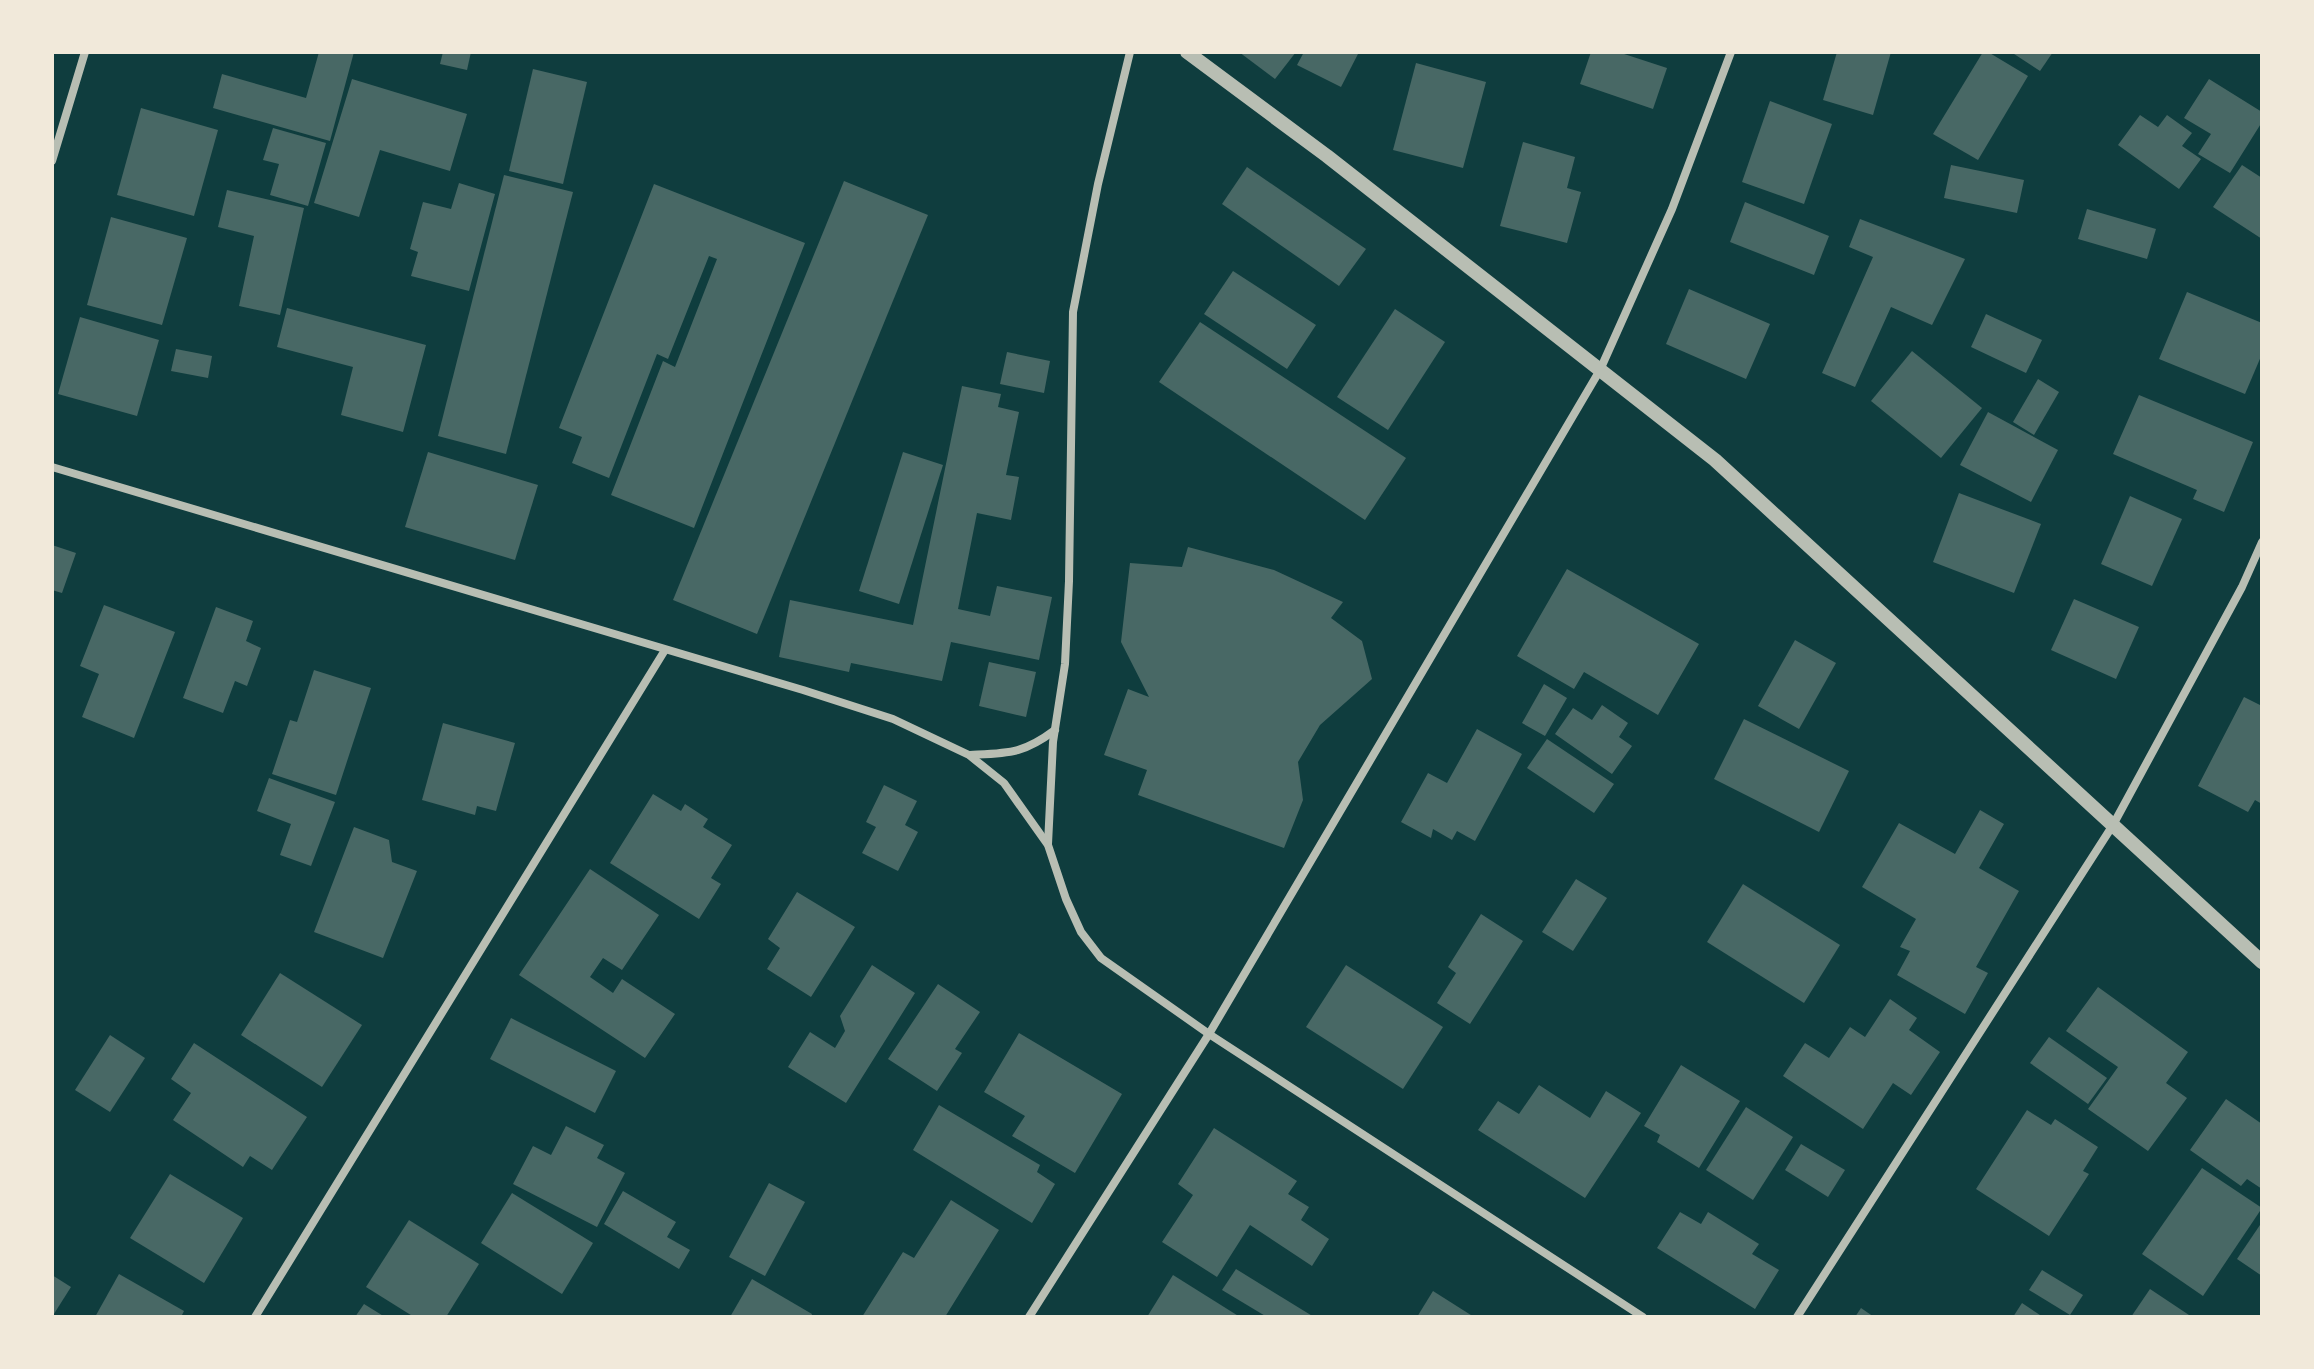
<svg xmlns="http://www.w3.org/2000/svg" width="2314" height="1369" font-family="'Roboto Condensed',sans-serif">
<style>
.building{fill:#486865}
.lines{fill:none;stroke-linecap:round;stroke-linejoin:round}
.minor{stroke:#b8beb3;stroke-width:8}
.tertiary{stroke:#b8beb3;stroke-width:14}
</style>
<rect width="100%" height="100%" fill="#0f3d3e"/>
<g class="building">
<path d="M 319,52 L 354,52 L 330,141 L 213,108 L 222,74 L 306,98 Z"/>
<path d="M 443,52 L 471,52 L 467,70 L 440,64 Z"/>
<path d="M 1239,52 L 1296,52 L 1275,79 Z"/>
<path d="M 1304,52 L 1359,52 L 1341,87 L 1297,65 Z"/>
<path d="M 1591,52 L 1618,52 L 1667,68 L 1653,109 L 1580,84 Z"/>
<path d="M 1837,52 L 1891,52 L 1873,115 L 1823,100 Z"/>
<path d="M 1983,52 L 1988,52 L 2028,76 L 1978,160 L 1933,134 Z"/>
<path d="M 2011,52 L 2053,52 L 2040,71 Z"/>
<path d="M 1416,63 L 1486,82 L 1463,168 L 1393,150 Z"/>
<path d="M 533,69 L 587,82 L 563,184 L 509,171 Z"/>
<path d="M 352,79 L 467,114 L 450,171 L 380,150 L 359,217 L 314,203 Z"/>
<path d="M 2209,79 L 2262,112 L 2262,122 L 2230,173 L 2198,154 L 2211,134 L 2184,118 Z"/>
<path d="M 1770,101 L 1832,124 L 1804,204 L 1742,182 Z"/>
<path d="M 141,108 L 218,130 L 194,216 L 117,195 Z"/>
<path d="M 2140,115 L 2158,127 L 2167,115 L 2192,133 L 2182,146 L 2201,159 L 2179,189 L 2118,145 Z"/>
<path d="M 273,128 L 326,143 L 308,206 L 270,195 L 279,164 L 263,160 Z"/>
<path d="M 1523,142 L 1575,157 L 1567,188 L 1581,192 L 1567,243 L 1500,226 Z"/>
<path d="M 1951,165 L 2024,180 L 2017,213 L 1944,198 Z"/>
<path d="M 2242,165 L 2262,178 L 2262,239 L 2213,207 Z"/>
<path d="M 1247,167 L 1366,249 L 1339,286 L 1222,204 Z"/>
<path d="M 504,175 L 573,192 L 506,454 L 438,436 Z"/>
<path d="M 844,181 L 928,215 L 757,634 L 673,600 Z"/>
<path d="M 459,183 L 495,194 L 469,291 L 411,276 L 418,252 L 410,249 L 423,202 L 451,209 Z"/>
<path d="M 654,184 L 805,243 L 694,528 L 611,495 L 663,361 L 675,367 L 717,259 L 709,256 L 668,359 L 657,354 L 609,478 L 572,463 L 582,437 L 559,428 Z"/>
<path d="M 227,190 L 304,208 L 280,315 L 239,306 L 254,236 L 218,227 Z"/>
<path d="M 1745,202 L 1829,236 L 1814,275 L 1730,242 Z"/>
<path d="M 2087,209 L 2156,229 L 2147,259 L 2078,239 Z"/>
<path d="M 111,217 L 187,238 L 162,325 L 87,305 Z"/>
<path d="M 1860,219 L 1965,259 L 1932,325 L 1891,307 L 1855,387 L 1822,373 L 1873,257 L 1849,247 Z"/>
<path d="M 1233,271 L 1316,325 L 1287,369 L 1204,314 Z"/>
<path d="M 1689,289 L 1770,324 L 1746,379 L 1666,344 Z"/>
<path d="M 2187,292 L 2262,323 L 2262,354 L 2245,394 L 2159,359 Z"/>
<path d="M 287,308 L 426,345 L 403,432 L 341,415 L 353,367 L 277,347 Z"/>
<path d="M 1395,309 L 1445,342 L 1388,430 L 1337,397 Z"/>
<path d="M 1986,314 L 2042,340 L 2026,373 L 1971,347 Z"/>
<path d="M 80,317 L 159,340 L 137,416 L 58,394 Z"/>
<path d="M 1200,322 L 1406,458 L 1365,520 L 1159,382 Z"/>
<path d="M 176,349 L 212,356 L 208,378 L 171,371 Z"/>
<path d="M 1912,351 L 1982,408 L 1941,458 L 1871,401 Z"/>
<path d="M 1007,352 L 1050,361 L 1044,393 L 1000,384 Z"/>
<path d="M 2038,379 L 2059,392 L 2034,435 L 2013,422 Z"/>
<path d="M 962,386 L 1001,394 L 998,407 L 1019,412 L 1006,475 L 1019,477 L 1011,520 L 977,513 L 958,609 L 990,616 L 997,586 L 1052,597 L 1039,660 L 951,642 L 942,681 L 851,663 L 849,672 L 779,657 L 790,600 L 913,625 Z"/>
<path d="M 2139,395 L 2253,442 L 2224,512 L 2193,499 L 2197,490 L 2113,454 Z"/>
<path d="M 1988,412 L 2058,450 L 2031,502 L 1960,465 Z"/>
<path d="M 428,452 L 538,485 L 515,560 L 405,527 Z"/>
<path d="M 903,452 L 943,465 L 899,604 L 859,591 Z"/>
<path d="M 1959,493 L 2041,524 L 2014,593 L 1933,562 Z"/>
<path d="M 2130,496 L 2182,519 L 2152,586 L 2101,564 Z"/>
<path d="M 52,545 L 76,553 L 62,593 L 52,590 Z"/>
<path d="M 1188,547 L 1274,570 L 1343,602 L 1331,618 L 1362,641 L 1372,679 L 1320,725 L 1298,762 L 1303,800 L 1284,848 L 1138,795 L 1147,770 L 1104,755 L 1128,689 L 1149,697 L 1121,642 L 1130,563 L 1182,567 Z"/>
<path d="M 1567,569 L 1699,644 L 1658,715 L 1584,672 L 1574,689 L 1517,656 Z"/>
<path d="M 2074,599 L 2139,627 L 2116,679 L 2051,650 Z"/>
<path d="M 104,605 L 175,632 L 134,738 L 82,717 L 99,674 L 80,666 Z"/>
<path d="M 216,607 L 253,621 L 246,641 L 261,648 L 247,686 L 235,681 L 223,713 L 183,698 Z"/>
<path d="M 1795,640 L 1836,663 L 1799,729 L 1758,706 Z"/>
<path d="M 989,662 L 1036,672 L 1026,717 L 979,706 Z"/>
<path d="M 314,670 L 371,688 L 336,795 L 272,774 L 290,720 L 297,722 Z"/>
<path d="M 1544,684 L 1567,698 L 1545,736 L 1522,723 Z"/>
<path d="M 2244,697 L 2262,706 L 2262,804 L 2255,800 L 2248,812 L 2198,786 Z"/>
<path d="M 1602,705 L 1628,723 L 1619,737 L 1632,746 L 1612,774 L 1555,734 L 1573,708 L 1592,720 Z"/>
<path d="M 1744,719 L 1849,771 L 1819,832 L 1714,779 Z"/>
<path d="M 443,723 L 515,743 L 496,811 L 477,806 L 475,815 L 422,800 Z"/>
<path d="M 1477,729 L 1522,754 L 1475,841 L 1457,831 L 1452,840 L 1433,829 L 1431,838 L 1401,822 L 1428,773 L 1447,783 Z"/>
<path d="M 1547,739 L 1614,784 L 1594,813 L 1527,768 Z"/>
<path d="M 269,778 L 335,802 L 311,866 L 280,855 L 291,824 L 257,811 Z"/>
<path d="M 884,785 L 917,801 L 905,825 L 918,832 L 898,871 L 862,853 L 876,827 L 866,822 Z"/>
<path d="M 653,794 L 681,811 L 685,804 L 708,819 L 703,827 L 732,845 L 711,878 L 721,884 L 699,919 L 610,863 Z"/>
<path d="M 1980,810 L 2004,824 L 1979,868 L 2019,891 L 1976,967 L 1988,973 L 1965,1014 L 1897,975 L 1910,951 L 1900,947 L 1916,919 L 1862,887 L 1899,823 L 1955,854 Z"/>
<path d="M 354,827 L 389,840 L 392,862 L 417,871 L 383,958 L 314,932 Z"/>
<path d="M 590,869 L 659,915 L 622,970 L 603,958 L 590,977 L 613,993 L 622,979 L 675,1014 L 645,1058 L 519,975 Z"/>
<path d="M 1576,879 L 1607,898 L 1573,951 L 1542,932 Z"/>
<path d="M 1743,884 L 1840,945 L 1804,1003 L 1707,942 Z"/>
<path d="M 797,892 L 855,927 L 811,997 L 767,969 L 780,948 L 768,939 Z"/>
<path d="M 1481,914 L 1523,941 L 1470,1024 L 1437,1003 L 1456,973 L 1448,967 Z"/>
<path d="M 872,965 L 915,993 L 846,1103 L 788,1067 L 810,1032 L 835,1048 L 845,1031 L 840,1016 Z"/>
<path d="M 1346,965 L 1443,1027 L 1403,1089 L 1306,1027 Z"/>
<path d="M 280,973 L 362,1025 L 322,1087 L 241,1035 Z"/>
<path d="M 938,984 L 980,1012 L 955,1049 L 962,1053 L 937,1091 L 888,1059 Z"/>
<path d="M 2098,987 L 2188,1052 L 2166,1083 L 2187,1098 L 2148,1151 L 2088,1109 L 2118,1067 L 2066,1031 Z"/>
<path d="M 1890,999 L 1917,1018 L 1909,1030 L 1940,1052 L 1911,1095 L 1893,1083 L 1863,1129 L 1783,1076 L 1805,1043 L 1829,1058 L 1850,1027 L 1865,1037 Z"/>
<path d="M 511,1018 L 616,1071 L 595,1113 L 490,1059 Z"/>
<path d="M 1019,1033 L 1122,1094 L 1075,1173 L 1012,1136 L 1025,1116 L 984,1092 Z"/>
<path d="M 110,1035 L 145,1058 L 110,1112 L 75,1090 Z"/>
<path d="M 2049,1037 L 2107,1078 L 2088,1104 L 2030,1063 Z"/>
<path d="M 194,1043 L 307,1117 L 272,1170 L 250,1156 L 243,1167 L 173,1120 L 191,1093 L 171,1079 Z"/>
<path d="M 1681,1065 L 1740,1101 L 1699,1168 L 1657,1142 L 1660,1135 L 1644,1126 Z"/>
<path d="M 1539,1085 L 1590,1118 L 1606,1091 L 1641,1113 L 1585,1198 L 1478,1130 L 1498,1101 L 1519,1114 Z"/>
<path d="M 2226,1099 L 2262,1124 L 2262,1189 L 2247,1179 L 2241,1186 L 2190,1150 Z"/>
<path d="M 939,1105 L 1040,1165 L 1037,1172 L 1055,1184 L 1032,1223 L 913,1150 Z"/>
<path d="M 1746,1107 L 1793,1137 L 1753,1200 L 1706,1170 Z"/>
<path d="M 2027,1110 L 2051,1125 L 2055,1119 L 2098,1147 L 2083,1171 L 2089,1174 L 2049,1236 L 1976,1189 Z"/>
<path d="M 566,1126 L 604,1145 L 597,1158 L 625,1173 L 597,1227 L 513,1184 L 533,1146 L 551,1155 Z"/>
<path d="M 1214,1128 L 1297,1181 L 1288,1194 L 1309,1207 L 1301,1220 L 1329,1239 L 1312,1266 L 1250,1225 L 1217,1277 L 1162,1242 L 1193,1195 L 1178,1184 Z"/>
<path d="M 1801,1144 L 1845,1170 L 1828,1197 L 1785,1170 Z"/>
<path d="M 2202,1168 L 2262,1208 L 2203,1296 L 2142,1254 Z"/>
<path d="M 170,1174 L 243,1218 L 204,1283 L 130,1238 Z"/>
<path d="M 769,1183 L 805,1202 L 765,1276 L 729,1257 Z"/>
<path d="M 623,1191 L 676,1222 L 667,1237 L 690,1250 L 679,1269 L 604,1224 Z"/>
<path d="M 512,1193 L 593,1243 L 562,1294 L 481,1243 Z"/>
<path d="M 951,1200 L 999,1230 L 945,1317 L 862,1317 L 903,1252 L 914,1258 Z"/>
<path d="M 1680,1212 L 1701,1224 L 1708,1212 L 1759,1244 L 1752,1254 L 1779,1270 L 1755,1309 L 1657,1248 Z"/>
<path d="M 409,1220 L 479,1264 L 446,1317 L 414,1317 L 366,1287 Z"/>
<path d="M 2262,1222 L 2262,1276 L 2237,1259 Z"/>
<path d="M 1236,1269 L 1314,1317 L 1267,1317 L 1222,1290 Z"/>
<path d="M 2042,1270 L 2083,1295 L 2070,1315 L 2029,1290 Z"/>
<path d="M 119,1274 L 184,1311 L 181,1317 L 95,1317 Z"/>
<path d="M 52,1275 L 71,1287 L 52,1317 Z"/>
<path d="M 1173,1275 L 1240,1317 L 1147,1317 Z"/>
<path d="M 752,1279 L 812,1314 L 811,1317 L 730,1317 Z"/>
<path d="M 2150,1289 L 2192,1317 L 2131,1317 Z"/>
<path d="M 1433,1291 L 1474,1317 L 1417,1317 Z"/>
<path d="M 2022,1303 L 2043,1317 L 2013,1317 Z"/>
<path d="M 364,1304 L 385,1317 L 355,1317 Z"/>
<path d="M 1861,1308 L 1874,1317 L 1855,1317 Z"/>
</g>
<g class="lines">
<g class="minor">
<path d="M 52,161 L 85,52"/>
<path d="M 52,467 L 803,690 L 893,719 L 969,755 L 1004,783 L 1048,845 L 1066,899 L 1081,932 L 1101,958 L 1209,1034 L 1643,1317"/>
<path d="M 970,755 C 1009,753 1023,754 1055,730"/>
<path d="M 1048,844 L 1053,742 L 1065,664 L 1069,581 L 1073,312 L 1098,184 L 1130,52"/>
<path d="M 255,1317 L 665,650"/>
<path d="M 1029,1317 L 1209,1034 L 1600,370 L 1672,209 L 1731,52"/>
<path d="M 1797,1317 L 2113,825 L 2242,587 L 2262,542"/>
</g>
<path class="tertiary" d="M 1187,52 L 1327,156 L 1715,460 L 2262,962"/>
</g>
<rect width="2314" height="1369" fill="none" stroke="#f1e9da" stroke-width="108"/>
</svg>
